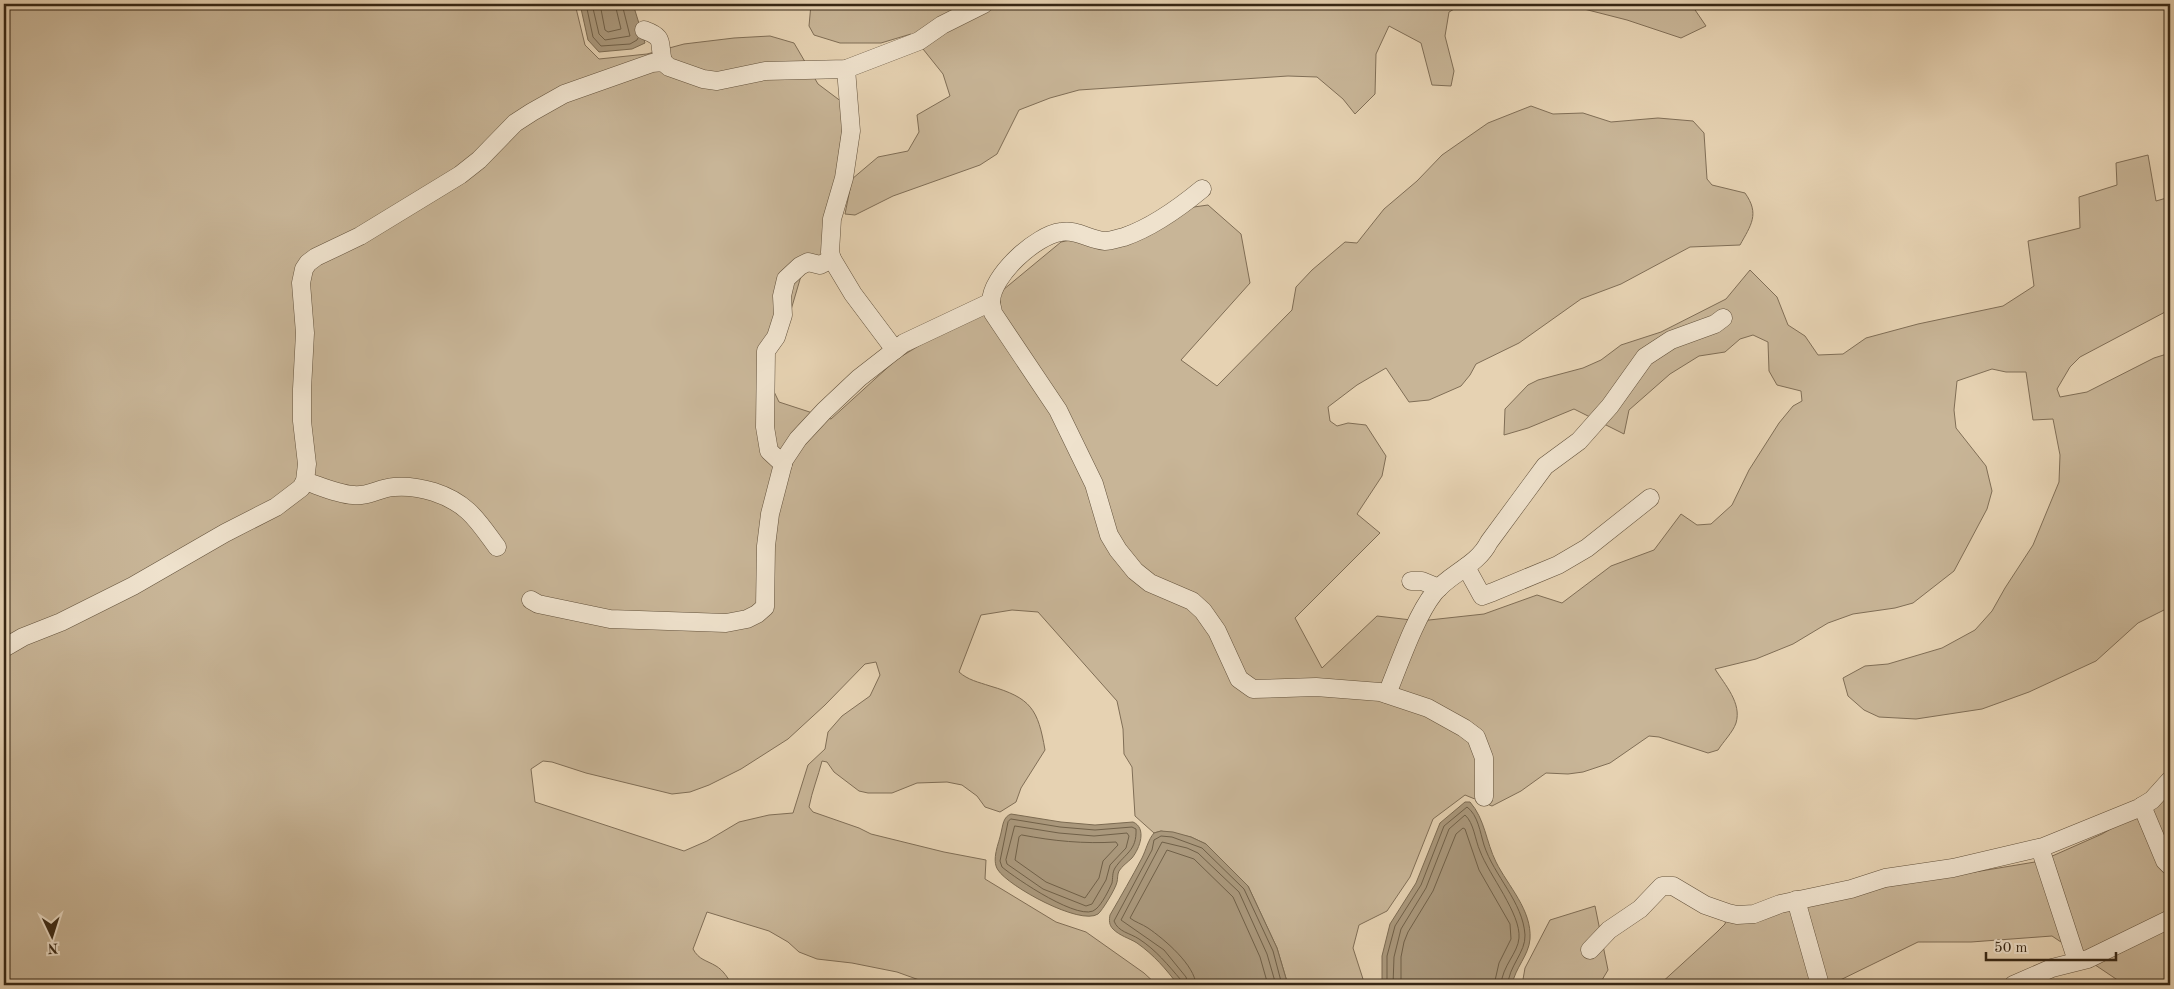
<svg xmlns="http://www.w3.org/2000/svg" width="2174" height="989" font-family="'Old Standard TT',serif">
<style>
.green{fill:#c8b597;stroke:#806e56;fill-rule:evenodd}
.water{fill:#aa987c;stroke:#7c6b52}
.lines{fill:none;stroke-linecap:round;stroke-linejoin:round}
.shore{stroke:#706048;stroke-width:1}
.minor-casing{stroke:#63523c;stroke-width:19}
.minor{stroke:#efe2cd;stroke-width:18}
</style>
<rect width="100%" height="100%" fill="#e6d2b2"/>
<filter id="stains"><feTurbulence type="fractalNoise" baseFrequency=".004" numOctaves="4"/><feColorMatrix values="0 0 0 0 .2 0 0 0 0 .09 0 0 0 0 .02 0 0 0 .5 -.17"/></filter>
<radialGradient id="worn" r=".72"><stop offset=".6" stop-color="#630" stop-opacity="0"/><stop offset="1" stop-color="#630" stop-opacity=".3"/></radialGradient>
<g class="green">
<path d="M 4,4 L 575,4 L 585,45 L 599,59 L 647,54 L 684,44 L 734,38 L 770,36 L 794,43 L 818,84 L 846,105 L 824,258 L 801,276 L 783,337 L 764,371 L 779,402 L 831,419 L 897,359 L 980,309 L 1061,242 L 1118,230 L 1166,211 L 1208,205 L 1241,234 L 1250,283 L 1181,360 L 1217,386 L 1292,310 L 1296,287 L 1312,270 L 1345,242 L 1357,243 L 1384,209 L 1417,181 L 1442,155 L 1488,123 L 1531,106 L 1553,114 L 1583,113 L 1611,122 L 1658,118 L 1693,121 L 1704,133 L 1707,179 L 1712,185 L 1745,193 C 1760,214 1751,225 1740,245 L 1690,247 L 1621,284 L 1581,299 L 1519,343 L 1476,364 L 1470,375 L 1461,386 L 1429,400 L 1409,402 L 1386,368 L 1357,385 L 1328,407 L 1330,421 L 1337,426 L 1348,423 L 1366,425 L 1386,456 L 1382,476 L 1357,514 L 1380,533 L 1295,618 L 1322,668 L 1377,616 L 1420,621 L 1484,614 L 1537,595 L 1562,603 L 1611,566 L 1654,550 L 1681,514 L 1697,525 L 1711,524 L 1732,505 L 1749,470 L 1779,423 L 1793,406 L 1802,401 L 1801,391 L 1777,385 L 1769,371 L 1768,342 L 1753,335 L 1740,339 L 1725,352 L 1699,356 L 1670,374 L 1629,410 L 1624,434 L 1574,409 L 1528,428 L 1504,435 L 1505,409 L 1528,385 L 1538,380 L 1583,368 L 1601,360 L 1621,345 L 1661,332 L 1726,299 L 1750,270 L 1777,297 L 1788,325 L 1805,336 L 1818,355 L 1843,354 L 1866,338 L 1918,324 L 2003,306 L 2034,286 L 2028,241 L 2080,228 L 2079,197 L 2117,185 L 2116,163 L 2148,155 L 2156,201 L 2170,197 L 2170,311 L 2167,311 L 2080,357 L 2070,367 L 2057,389 L 2060,397 L 2087,392 L 2154,358 L 2170,353 L 2170,607 L 2138,623 L 2096,661 L 2029,692 L 1982,709 L 1916,719 L 1879,717 L 1864,710 L 1848,696 L 1843,678 L 1865,666 L 1888,664 L 1942,648 L 1975,630 L 1992,611 L 2005,588 L 2033,545 L 2059,482 L 2060,455 L 2053,419 L 2033,420 L 2026,372 L 2006,372 L 1992,369 L 1957,381 L 1954,410 L 1956,428 L 1986,466 L 1992,491 L 1987,509 L 1954,571 L 1913,603 L 1895,608 L 1853,614 L 1828,623 L 1793,644 L 1756,659 L 1715,669 C 1725,685 1742,703 1736,723 C 1733,732 1723,742 1718,750 L 1708,753 L 1659,737 L 1649,736 L 1610,763 L 1583,772 L 1568,774 L 1546,773 L 1521,791 L 1492,806 L 1465,795 L 1433,819 L 1410,877 L 1387,911 L 1359,925 L 1353,948 L 1363,979 L 1361,985 L 1288,985 L 1277,948 L 1248,886 L 1206,844 L 1191,837 L 1161,831 L 1154,833 L 1135,816 L 1132,767 L 1124,754 L 1123,729 L 1117,701 L 1038,612 L 1012,610 L 981,615 L 959,672 C 968,680 978,682 990,686 C 1031,698 1038,709 1045,750 L 1021,788 L 1016,802 L 1000,812 L 985,807 L 977,796 L 962,785 L 947,782 L 917,783 L 892,793 L 868,793 L 859,791 L 834,772 L 827,762 L 822,761 C 818,777 812,791 809,807 L 813,812 L 859,828 L 871,834 L 944,852 L 986,860 L 985,879 L 1056,922 L 1086,932 L 1144,973 L 1157,985 L 933,985 L 897,972 L 852,963 L 817,959 L 799,952 L 788,942 L 769,931 L 707,912 L 693,949 C 699,960 706,960 716,966 C 723,970 728,978 732,985 L 4,985 ZM 876,662 L 880,675 L 870,696 L 842,716 L 828,732 L 825,749 L 808,765 L 793,813 L 769,815 L 739,822 L 707,841 L 684,851 L 535,802 L 531,769 L 543,761 L 552,762 L 586,773 L 672,794 L 690,792 L 709,785 L 741,769 L 788,739 L 825,705 L 865,664 Z"/>
<path d="M 811,4 L 1463,4 L 1449,12 L 1445,36 L 1454,71 L 1451,86 L 1432,85 L 1421,43 L 1389,26 L 1376,54 L 1375,94 L 1355,114 L 1343,99 L 1317,77 L 1288,76 L 1079,90 L 1050,98 L 1019,110 L 997,154 L 980,165 L 893,196 L 855,215 L 845,214 L 852,179 L 878,157 L 908,151 L 919,132 L 917,115 L 950,96 L 943,74 L 911,34 L 881,43 L 840,43 L 814,35 L 809,26 Z"/>
<path d="M 1580,4 L 1691,4 L 1706,26 L 1681,38 L 1627,20 L 1584,9 Z"/>
<path d="M 2170,795 L 2170,985 L 2125,985 L 2052,936 L 1971,942 L 1918,942 L 1830,985 L 1659,985 L 1717,932 L 1725,924 L 1726,919 L 1854,892 L 2041,861 L 2102,834 Z"/>
<path d="M 1595,906 L 1608,970 L 1599,985 L 1522,985 L 1525,968 L 1550,920 Z"/>
</g>
<g class="water">
<path d="M 580,4 L 633,4 L 645,43 L 632,49 L 599,52 L 588,40 Z"/>
<path d="M 1465,802 L 1470,802 C 1485,819 1486,842 1496,862 C 1508,886 1532,910 1530,939 C 1529,955 1515,968 1512,985 L 1382,985 L 1382,956 L 1390,924 L 1416,883 L 1440,823 Z"/>
<path d="M 1011,814 L 1061,822 L 1095,825 L 1133,822 C 1147,828 1140,848 1132,858 C 1128,862 1122,866 1119,871 C 1117,875 1118,879 1117,882 C 1116,888 1102,911 1098,914 C 1080,926 1008,886 998,870 C 991,860 999,843 1001,833 C 1003,825 1003,817 1011,814 Z"/>
<path d="M 1161,831 L 1173,832 L 1191,837 L 1206,844 L 1248,886 L 1277,948 L 1288,985 L 1178,985 C 1166,969 1154,955 1137,943 C 1129,938 1120,936 1113,929 C 1109,925 1109,920 1110,915 C 1121,896 1132,877 1142,858 C 1146,850 1148,840 1154,833 Z"/>
</g>
<g class="lines">
<g class="shore">
<path d="M 586,4 L 593,37 L 601,46 L 630,44 L 637,40 L 638,38"/>
<path d="M 592,4 L 599,34 L 605,40 L 630,36 L 622,4"/>
<path d="M 600,4 L 605,30 L 608,32 L 621,29 L 615,4"/>
<path d="M 1011,819 L 1060,827 L 1095,830 L 1132,827 L 1136,829 C 1137,851 1125,853 1115,868 C 1112,873 1113,878 1112,883 C 1109,890 1102,904 1096,909 C 1082,924 1015,878 1002,867 L 1000,861 L 1008,822 Z"/>
<path d="M 1015,826 L 1059,833 L 1094,836 L 1127,833 L 1129,836 L 1126,848 L 1110,865 L 1106,880 L 1092,904 L 1086,906 L 1043,889 L 1007,864 L 1006,860 Z"/>
<path d="M 1022,835 C 1053,841 1084,844 1116,842 L 1118,845 L 1103,861 L 1099,878 L 1085,898 L 1046,882 L 1015,860 L 1019,837 Z"/>
<path d="M 1182,985 L 1181,980 C 1168,965 1156,950 1139,939 C 1130,933 1118,932 1114,921 L 1152,850 L 1154,840 L 1161,836 L 1172,837 L 1202,848 L 1244,889 L 1273,951 L 1282,985"/>
<path d="M 1188,985 L 1186,977 L 1164,950 L 1121,920 L 1162,842 L 1187,848 L 1198,853 L 1239,892 L 1267,954 L 1276,985"/>
<path d="M 1196,985 C 1195,965 1164,939 1148,928 C 1142,924 1135,922 1130,918 L 1167,850 L 1194,859 L 1233,897 L 1260,957 L 1268,985"/>
<path d="M 1387,985 L 1387,956 L 1395,926 L 1421,885 L 1444,826 L 1467,807 C 1478,815 1480,832 1484,845 C 1494,876 1523,902 1525,935 C 1526,952 1508,967 1508,985"/>
<path d="M 1393,985 L 1394,957 L 1401,929 L 1426,888 L 1449,829 L 1465,815 C 1474,823 1475,840 1480,851 C 1489,875 1521,914 1519,938 C 1518,953 1502,966 1501,985"/>
<path d="M 1401,985 L 1401,957 L 1404,942 L 1408,932 L 1433,891 L 1456,834 L 1463,828 L 1465,829 L 1479,870 L 1510,924 L 1511,939 L 1499,963 L 1494,985"/>
</g>
<defs>
<g id="minor">
<path d="M 644,30 C 666,38 658,42 663,62"/>
<path d="M 846,69 L 851,131 L 844,178 L 832,219 L 830,252 L 832,259 L 853,294 L 895,350"/>
<path d="M 1202,189 C 1179,208 1153,227 1124,237 C 1119,238 1111,241 1105,241 C 1089,240 1077,229 1061,232 C 1036,235 991,276 991,302 C 991,305 993,310 993,313 L 1058,410 L 1094,484 L 1109,535 L 1118,550 L 1135,571 L 1150,583 L 1192,601 L 1203,611 L 1217,631 L 1239,679 L 1253,689 L 1316,687 L 1380,692 L 1428,708 L 1464,728 L 1476,737 L 1484,758 L 1484,797"/>
<path d="M 783,464 L 769,451 L 765,427 L 766,351 L 776,337 L 783,315 L 782,296 L 786,279 L 800,266 L 808,262 L 820,265 L 832,259"/>
<path d="M 305,481 C 320,486 337,494 353,495 C 368,497 379,488 394,487 C 420,485 449,494 468,511 C 479,521 488,535 497,547"/>
<path d="M 1466,567 L 1482,596 L 1493,592 L 1558,565 L 1587,548 L 1650,498"/>
<path d="M 1411,581 L 1422,581 L 1439,588"/>
<path d="M 531,600 L 538,604 L 610,619 L 726,623 L 747,619 L 757,614 L 765,607 L 766,546 L 770,514 L 784,460 L 798,439 L 824,411 L 859,378 L 904,343 L 991,302"/>
<path d="M 4,648 L 23,637 L 61,622 L 133,586 L 225,533 L 276,507 L 301,488 L 305,481 L 307,464 L 302,421 L 302,389 L 305,333 L 301,283 L 304,269 L 308,263 L 316,257 L 360,236 L 460,175 L 479,160 L 515,123 L 532,112 L 564,94 L 652,63 L 663,62 L 669,67 L 703,79 L 717,81 L 765,71 L 846,69 L 919,41 L 942,25 L 984,4"/>
<path d="M 1387,694 C 1399,665 1415,617 1434,593 C 1450,573 1477,566 1489,542 L 1545,466 L 1579,441 L 1610,406 L 1645,357 L 1671,340 L 1715,324 L 1723,318"/>
<path d="M 2142,806 L 2165,861 L 2170,866"/>
<path d="M 2040,848 L 2077,961"/>
<path d="M 1796,900 L 1820,985"/>
<path d="M 1590,950 L 1609,930 L 1640,909 L 1662,886 L 1673,886 L 1705,905 L 1728,913 L 1737,915 L 1754,914 L 1780,904 L 1851,889 L 1885,878 L 1953,868 L 2043,847 L 2139,808 L 2152,800 L 2170,780"/>
<path d="M 2013,985 L 2052,968 L 2088,959 L 2170,919"/>
</g>
</defs>
<use href="#minor" class="minor-casing"/>
<use href="#minor" class="minor"/>
</g>
<rect width="2174" height="989" fill="none" stroke="#e6d2b2" stroke-width="20"/>
<rect x="5" y="5" width="2164" height="979" fill="none" stroke="#372714" stroke-width="2.5"/>
<rect x="10" y="10" width="2154" height="969" fill="none" stroke="#372714"/>
<g transform="translate(52 936) rotate(176)" stroke="#efe2cd" stroke-width="4" paint-order="stroke">
<path d="M0-4L9 19L0 12L-9 19Z" fill="#372714"/>
<text y="-8" font-size="14" font-weight="bold" text-anchor="middle" fill="#372714">N</text>
</g>
<path d="M1986 952v8h130v-8" fill="none" stroke="#372714" stroke-width="2.5"/>
<text x="1994" y="952" font-size="15" fill="#372714" stroke="#efe2cd" stroke-width="4" paint-order="stroke">50 m</text>
<rect width="100%" height="100%" filter="url(#stains)"/>
<rect width="100%" height="100%" fill="url(#worn)"/>
</svg>
